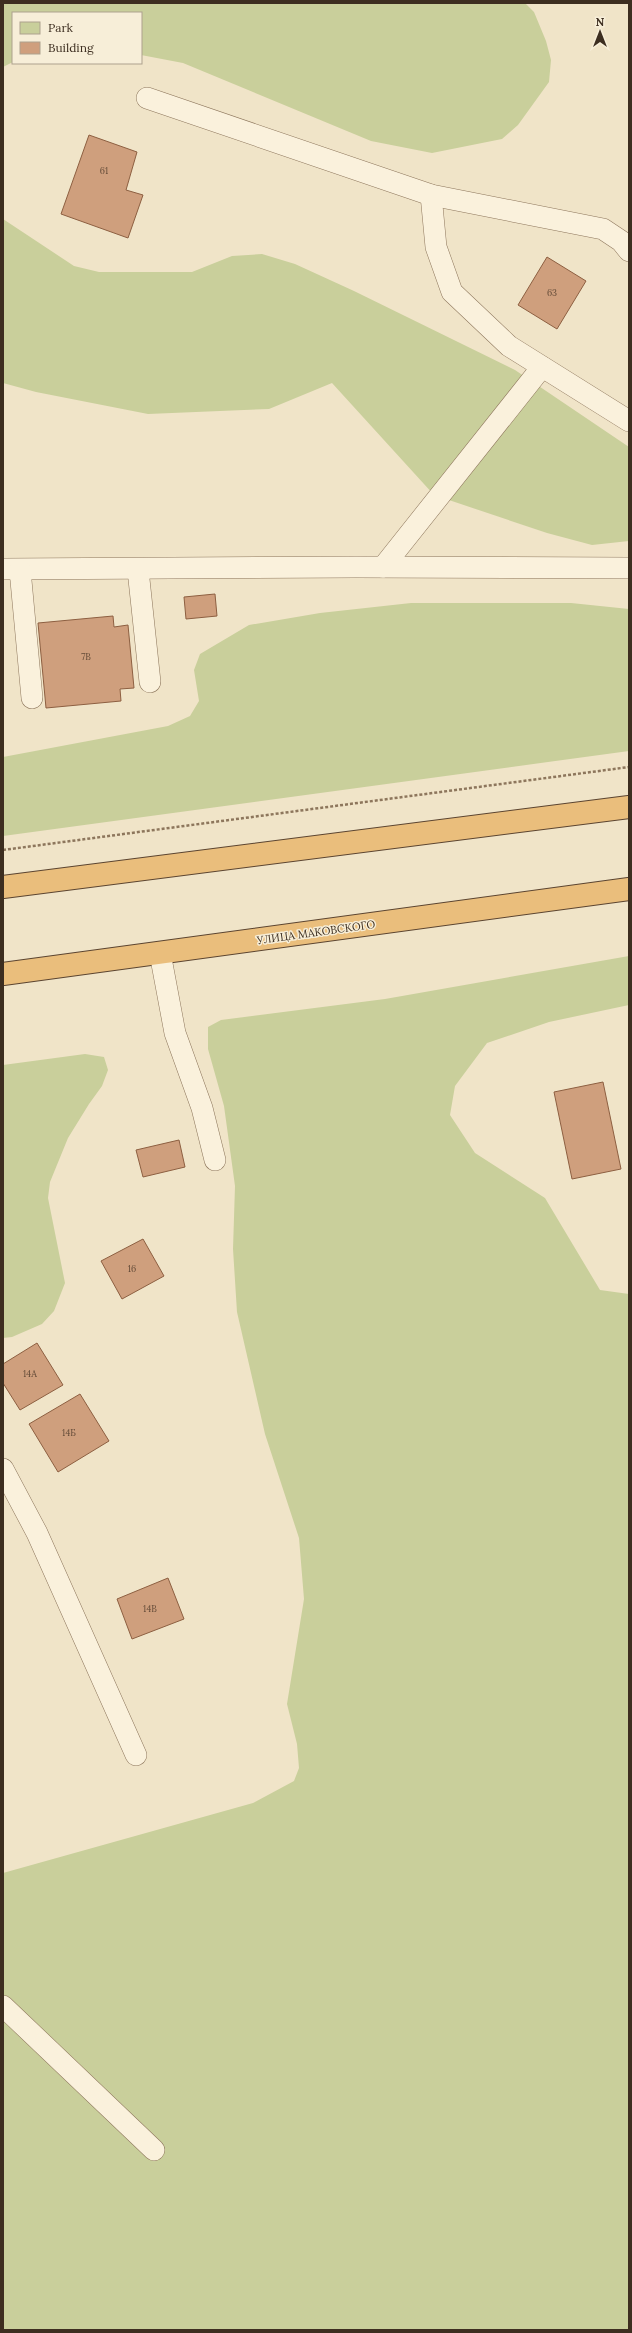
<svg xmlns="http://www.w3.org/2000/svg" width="632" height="2333" font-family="Lora,serif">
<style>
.green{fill:#c9cf9b}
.building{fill:#cf9f7d;stroke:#8d5f41}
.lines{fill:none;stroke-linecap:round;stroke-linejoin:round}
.service-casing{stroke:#8d765c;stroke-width:22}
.trunk-casing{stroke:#5b4430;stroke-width:24}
.path{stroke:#8d765c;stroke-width:2.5;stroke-dasharray:3 2;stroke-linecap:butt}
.service{stroke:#faf1dc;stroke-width:21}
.trunk{stroke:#eabe7c;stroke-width:22}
.labels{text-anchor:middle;stroke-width:3;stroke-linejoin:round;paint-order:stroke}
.number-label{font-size:9px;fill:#624a37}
.street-label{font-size:11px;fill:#3d2e20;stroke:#f7eed8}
</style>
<rect width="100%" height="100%" fill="#f0e4c8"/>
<g class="green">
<path d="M 3,3 L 525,3 L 534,12 L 546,41 L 551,60 L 549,82 L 518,125 L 502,139 L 432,153 L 371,141 L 183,63 L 141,55 L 141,13 L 13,13 L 13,62 L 3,67 Z"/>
<path d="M 3,219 L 74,266 L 99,272 L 192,272 L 232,256 L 262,254 L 295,264 L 354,291 L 515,370 L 629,447 L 629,541 L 592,545 L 547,533 L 434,495 L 332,383 L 269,409 L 148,414 L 36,392 L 3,383 Z"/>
<path d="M 411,603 L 571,603 L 629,609 L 629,751 L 3,836 L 3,757 L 168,726 L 190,716 L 199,701 L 194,670 L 200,654 L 249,625 L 320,613 Z"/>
<path d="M 629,956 L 629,1005 L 549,1022 L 487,1043 L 455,1086 L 450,1115 L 475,1153 L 545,1198 L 600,1290 L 629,1294 L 629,2330 L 3,2330 L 3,1873 L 253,1803 L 294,1781 L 299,1768 L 297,1744 L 287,1704 L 304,1599 L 299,1538 L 265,1434 L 237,1312 L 233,1249 L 235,1186 L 224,1106 L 208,1049 L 208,1027 L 221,1020 L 385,999 Z"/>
<path d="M 85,1054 L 104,1057 L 108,1070 L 102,1086 L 89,1104 L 68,1138 L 50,1182 L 48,1198 L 65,1283 L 54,1311 L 42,1324 L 12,1337 L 3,1338 L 3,1065 Z"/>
</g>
<g class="building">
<path d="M 89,135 L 137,152 L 126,190 L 143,195 L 128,238 L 61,214 Z"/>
<path d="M 547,257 L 586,281 L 557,329 L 518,305 Z"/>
<path d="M 215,594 L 217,616 L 186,619 L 184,597 Z"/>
<path d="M 113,616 L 114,627 L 128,625 L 134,688 L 120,689 L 121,701 L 46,708 L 38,623 Z"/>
<path d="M 603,1082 L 621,1169 L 572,1179 L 554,1092 Z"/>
<path d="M 179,1140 L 185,1167 L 143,1177 L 136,1150 Z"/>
<path d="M 143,1239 L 164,1276 L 122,1299 L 101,1261 Z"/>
<path d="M 37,1343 L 63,1385 L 20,1410 L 3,1383 L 3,1364 Z"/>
<path d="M 80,1394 L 109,1441 L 58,1472 L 29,1424 Z"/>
<path d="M 168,1578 L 184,1619 L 132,1639 L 117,1599 Z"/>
</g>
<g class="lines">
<defs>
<g id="service">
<path d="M 147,98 L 431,195 L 603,229 L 621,241 L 629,251"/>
<path d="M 431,195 L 436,247 L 452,292 L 509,346 L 629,421"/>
<path d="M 383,567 L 542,367"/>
<path d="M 3,569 L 356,567 L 629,568"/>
<path d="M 20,570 L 32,698"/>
<path d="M 138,570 L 150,682"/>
<path d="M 160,953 L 175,1033 L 202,1108 L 215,1160"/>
<path d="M 3,1469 L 37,1533 L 136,1755"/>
<path d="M 3,2006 L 154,2150"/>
</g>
<g id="trunk">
<path d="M 3,887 L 629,807"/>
<path d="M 3,974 L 629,889"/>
</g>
</defs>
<use href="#service" class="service-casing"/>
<use href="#trunk" class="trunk-casing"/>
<path class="path" d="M 3,850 L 629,767"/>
<use href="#service" class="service"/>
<use href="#trunk" class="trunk"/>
</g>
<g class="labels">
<g class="number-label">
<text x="104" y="174">61</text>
<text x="552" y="296">63</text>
<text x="86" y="660">7В</text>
<text x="132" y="1272">16</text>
<text x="30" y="1377">14А</text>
<text x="69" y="1436">14Б</text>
<text x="150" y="1612">14В</text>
</g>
<g class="street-label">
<text transform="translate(316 932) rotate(-8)" y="4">УЛИЦА МАКОВСКОГО</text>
</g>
</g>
<rect width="632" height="2333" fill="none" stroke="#3d2e20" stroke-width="8"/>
<rect x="12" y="12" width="130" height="52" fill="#f7eed8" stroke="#ada18e"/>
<rect x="20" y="22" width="20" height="12" fill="#c9cf9b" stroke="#ada18e"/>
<text x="48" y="32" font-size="12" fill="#3d2e20">Park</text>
<rect x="20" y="42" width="20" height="12" fill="#cf9f7d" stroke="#ada18e"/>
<text x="48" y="52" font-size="12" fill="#3d2e20">Building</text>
<g transform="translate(600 32)" stroke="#f7eed8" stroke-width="3" paint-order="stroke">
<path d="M0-3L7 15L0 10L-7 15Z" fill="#3d2e20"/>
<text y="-6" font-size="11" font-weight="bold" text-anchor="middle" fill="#3d2e20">N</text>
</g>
</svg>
